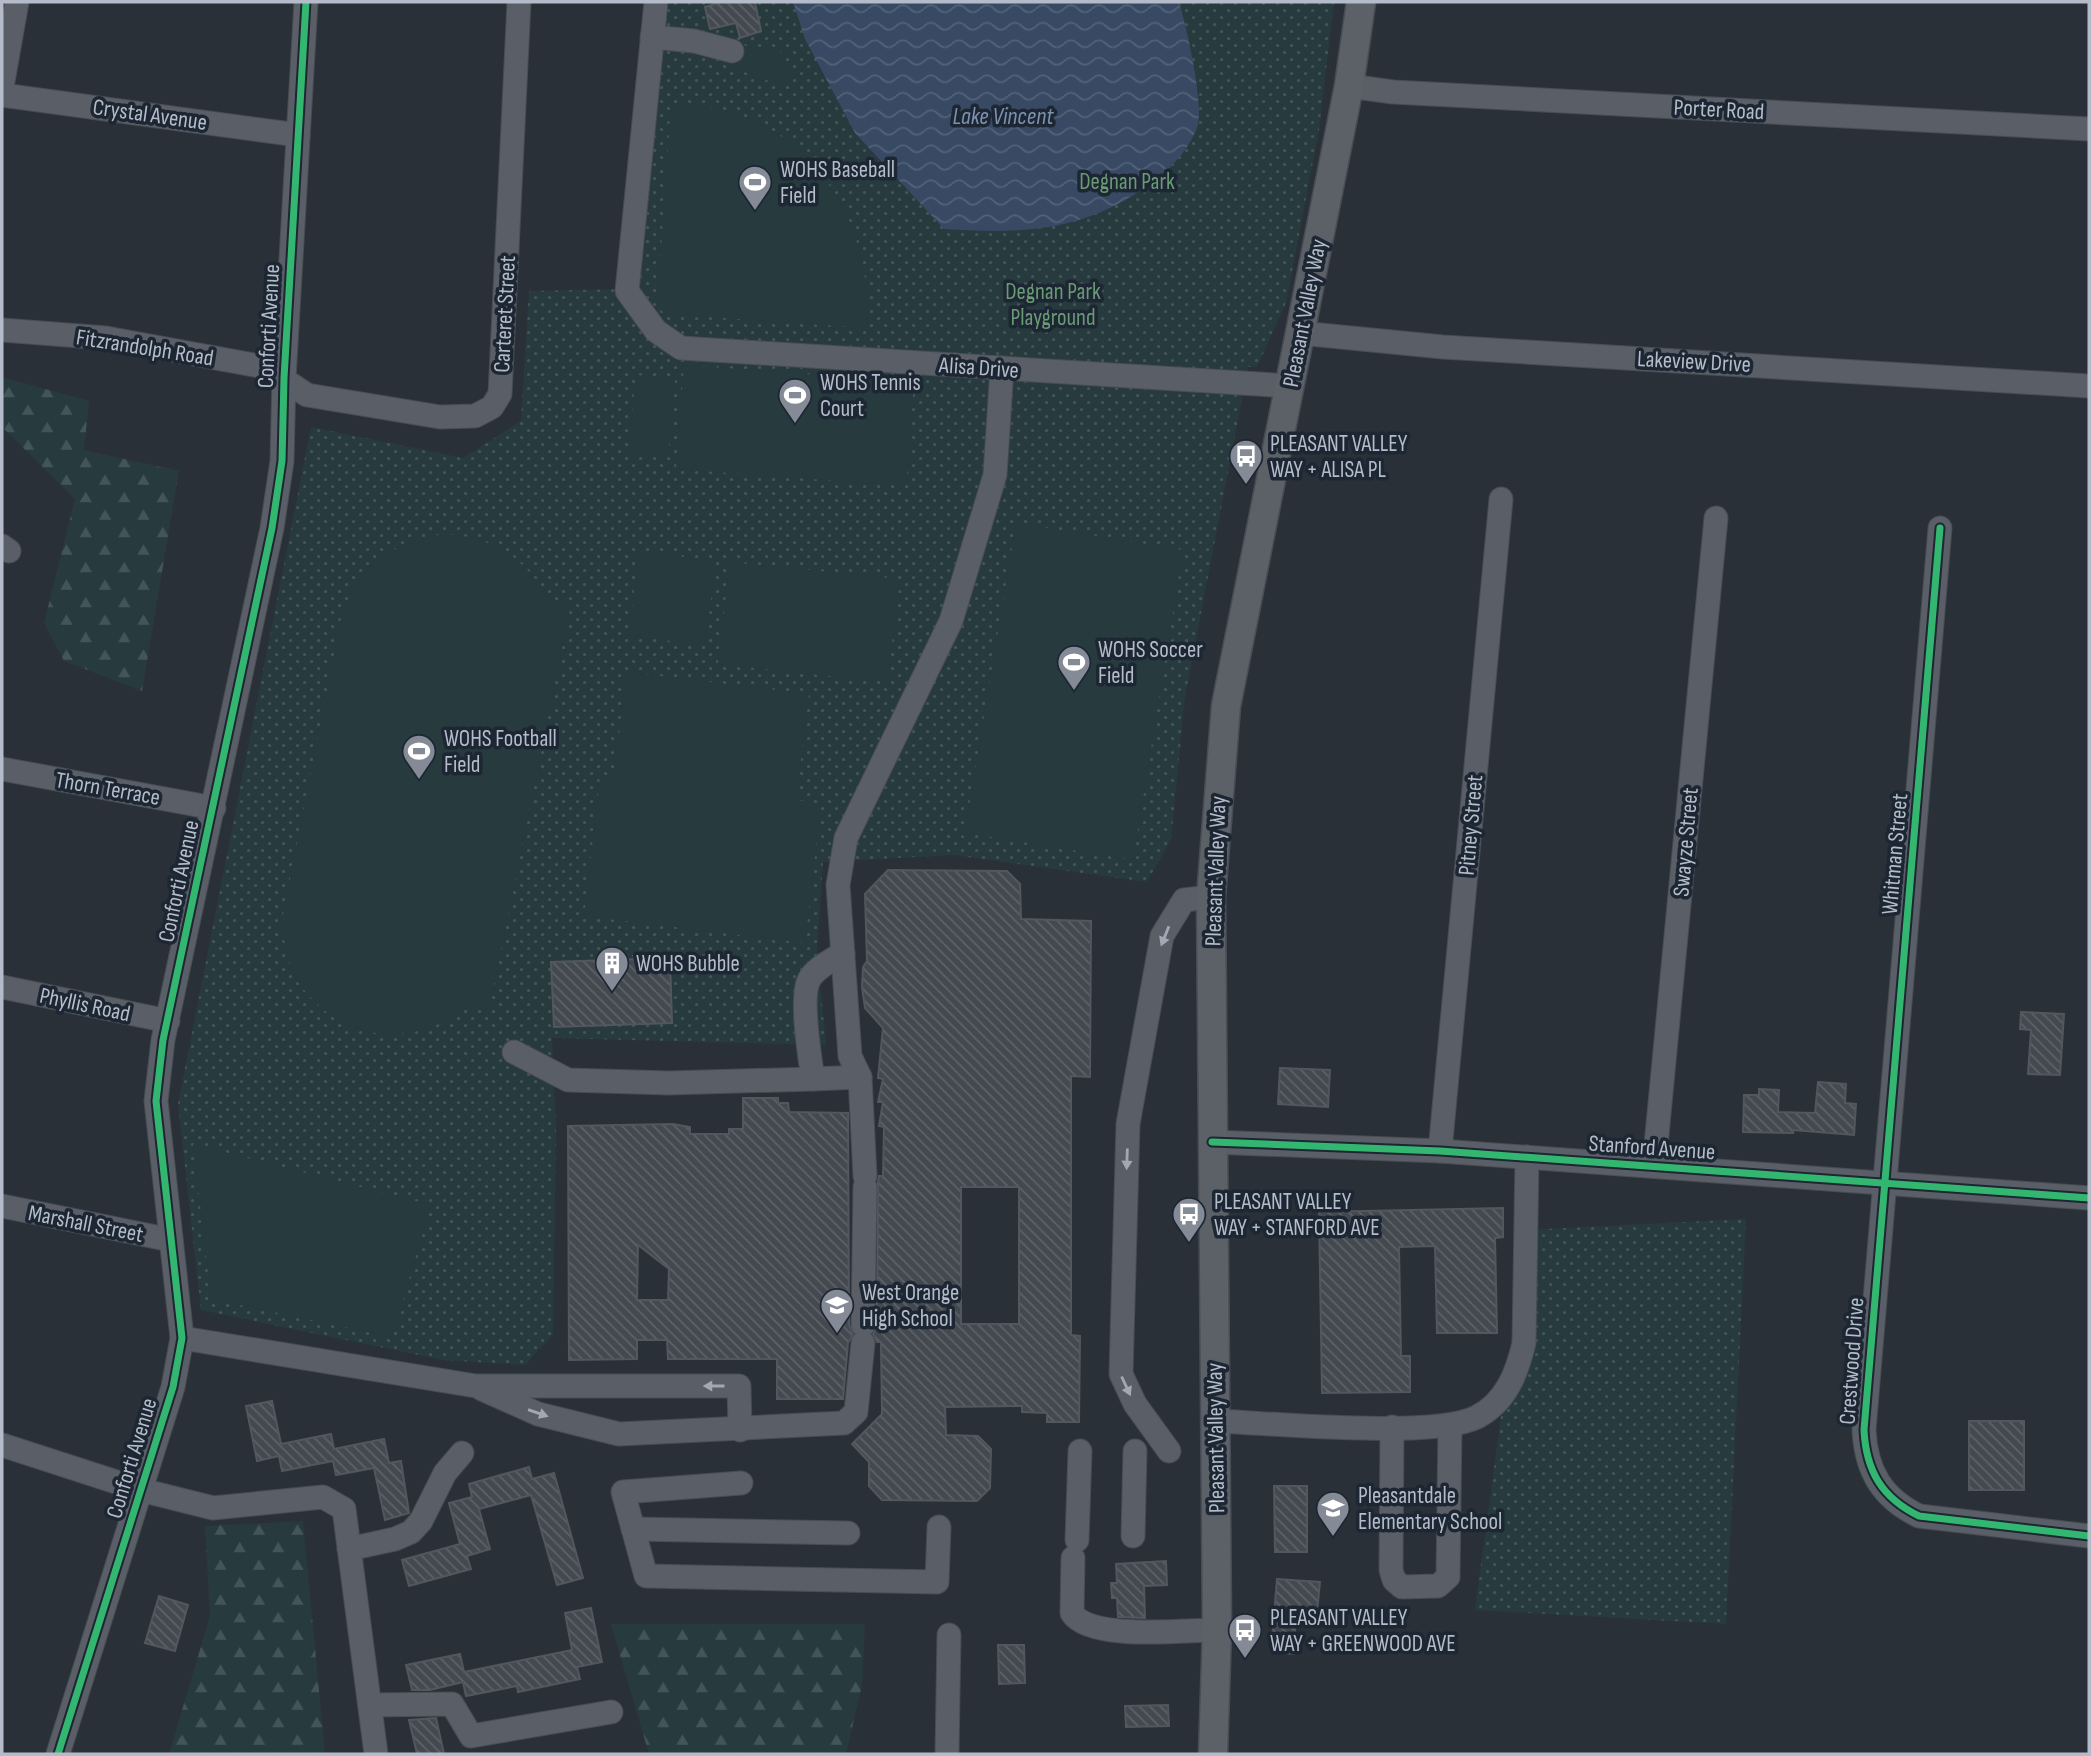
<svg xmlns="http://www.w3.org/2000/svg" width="2091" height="1756" font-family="'Sofia Sans Condensed',sans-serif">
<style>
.grass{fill:url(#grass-dots)}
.forest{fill:url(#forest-firs)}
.garden{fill:#273a3e}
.water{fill:url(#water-waves)}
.building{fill:url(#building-back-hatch);stroke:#52575f;stroke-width:2;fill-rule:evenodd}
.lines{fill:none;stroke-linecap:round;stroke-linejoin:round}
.minor-casing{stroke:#484c53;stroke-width:25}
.major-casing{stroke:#484c55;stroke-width:31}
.minor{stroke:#5a5e66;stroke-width:23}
.major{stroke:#5c6168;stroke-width:28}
.cycleway-casing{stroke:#1d2633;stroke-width:11}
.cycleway{stroke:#33b770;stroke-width:7}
.oneway{fill:#a2a9b5}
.labels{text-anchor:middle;stroke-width:7;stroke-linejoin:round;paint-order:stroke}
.street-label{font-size:23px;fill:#b4bcc9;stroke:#1d2633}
.poi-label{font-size:23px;fill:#b4bcc9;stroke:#1d2633;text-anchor:start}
.park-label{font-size:23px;fill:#6b9a76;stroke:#1d2633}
.water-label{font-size:24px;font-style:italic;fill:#7c92b1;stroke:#1d2633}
</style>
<defs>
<pattern id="grass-dots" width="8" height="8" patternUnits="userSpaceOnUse" patternTransform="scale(1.75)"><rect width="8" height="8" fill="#273a3e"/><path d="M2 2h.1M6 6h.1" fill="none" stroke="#445559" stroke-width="1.8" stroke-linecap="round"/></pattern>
<pattern id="forest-firs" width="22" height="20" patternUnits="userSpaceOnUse" patternTransform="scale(1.75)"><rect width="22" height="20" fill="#273a3e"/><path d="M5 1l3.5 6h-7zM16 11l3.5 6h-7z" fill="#445559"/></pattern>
<pattern id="water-waves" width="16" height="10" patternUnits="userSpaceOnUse" patternTransform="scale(1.75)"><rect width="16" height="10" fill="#384963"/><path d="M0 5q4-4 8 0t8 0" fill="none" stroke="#526178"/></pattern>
<pattern id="building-back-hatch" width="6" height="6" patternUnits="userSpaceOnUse" patternTransform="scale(1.75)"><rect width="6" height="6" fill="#444950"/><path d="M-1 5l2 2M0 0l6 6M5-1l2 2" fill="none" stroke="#5d6168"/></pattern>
</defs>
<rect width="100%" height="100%" fill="#2a3038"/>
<g class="grass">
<path d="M 649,2 L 1334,2 L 1319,130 L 1286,303 L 1257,367 L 1248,367 L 1185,697 L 1171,840 L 1147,882 L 954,855 L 823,862 L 817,951 L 826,1045 L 552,1038 L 556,1127 L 553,1334 L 525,1365 L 443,1360 L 201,1310 L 178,1104 L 311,427 L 463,458 L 521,421 L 529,291 L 624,289 Z"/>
<path d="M 1746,1219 L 1726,1624 L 1475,1610 L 1526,1230 Z"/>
</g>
<g class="forest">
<path d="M 2,377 L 89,401 L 84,450 L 179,471 L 142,691 L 64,661 L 44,623 L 75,499 L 2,427 Z"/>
<path d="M 303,1521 L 325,1754 L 169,1754 L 210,1616 L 205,1526 Z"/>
<path d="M 611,1624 L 865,1624 L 862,1685 L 846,1754 L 649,1754 Z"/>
</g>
<g class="garden">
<path d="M 741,45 L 783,52 L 790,76 L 785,87 L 731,67 Z"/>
<path d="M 671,104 C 797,103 874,210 867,328 L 665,314 L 657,306 Z"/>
<path d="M 684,365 L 914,382 L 906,486 L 676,469 Z"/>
<path d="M 636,375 L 675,379 L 668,458 L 628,454 Z"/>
<path d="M 1016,523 L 1183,550 L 1133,860 L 967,833 L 963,836 L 959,830 L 966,825 Z"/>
<path d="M 443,534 C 491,536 525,557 548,599 L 571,604 L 489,1010 L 468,1007 C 411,1048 345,1044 301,986 C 288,969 286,945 281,925 L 342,613 C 362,562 391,544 443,534 Z"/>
<path d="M 641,547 L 644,552 L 716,561 L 705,646 L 629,635 L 638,557 L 634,553 Z"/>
<path d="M 730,562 L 900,579 L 887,682 L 718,664 Z"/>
<path d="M 626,672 L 809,694 L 796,800 L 821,804 L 805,943 L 584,916 L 600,777 L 614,779 Z"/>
<path d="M 193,1144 L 431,1205 L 392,1337 L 211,1299 Z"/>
</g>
<path class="water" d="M 793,2 L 1179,2 C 1186,25 1205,107 1197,128 C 1187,153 1169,170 1149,185 C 1082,232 1024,234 944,229 L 855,133 L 805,39 Z"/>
<g class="building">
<path d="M 715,2 L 755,2 L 761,31 L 740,38 L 736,23 L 710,29 L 705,7 L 715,4 Z"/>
<path d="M 888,870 L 1007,871 L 1020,884 L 1021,919 L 1091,921 L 1090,1077 L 1071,1076 L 1071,1335 L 1080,1336 L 1079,1422 L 1047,1422 L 1047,1413 L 1022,1412 L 1022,1406 L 945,1407 L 946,1435 L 978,1436 L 991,1449 L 990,1488 L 977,1501 L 882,1500 L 869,1486 L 869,1462 L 852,1444 L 882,1414 L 881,1342 L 877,1342 L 873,1334 L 877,1325 L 878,1182 L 879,1176 L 883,1176 L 884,1127 L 879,1126 L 883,1102 L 878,1102 L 883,1079 L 878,1078 L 883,1028 L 865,1008 L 862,987 L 863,967 L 867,961 L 865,894 ZM 961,1187 L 1019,1187 L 1019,1324 L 961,1324 Z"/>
<path d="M 670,958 L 672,1023 L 554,1027 L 551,962 Z"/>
<path d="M 2021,1012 L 2064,1014 L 2060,1075 L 2028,1074 L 2031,1030 L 2020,1029 Z"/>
<path d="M 1280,1068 L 1330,1070 L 1328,1107 L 1278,1104 Z"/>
<path d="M 1818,1082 L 1846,1084 L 1845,1103 L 1856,1104 L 1854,1135 L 1793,1130 L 1793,1133 L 1743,1132 L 1744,1095 L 1759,1095 L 1759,1089 L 1779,1090 L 1778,1112 L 1815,1113 Z"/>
<path d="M 743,1098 L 778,1098 L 778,1103 L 788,1103 L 789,1112 L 848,1113 L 849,1325 L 853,1334 L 848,1343 L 843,1399 L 777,1399 L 777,1359 L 668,1359 L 667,1340 L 637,1340 L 637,1359 L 569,1360 L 568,1126 L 673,1124 L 690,1127 L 690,1134 L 729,1134 L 729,1129 L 743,1129 ZM 638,1245 L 669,1269 L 668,1300 L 637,1300 Z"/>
<path d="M 1503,1208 L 1503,1237 L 1495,1238 L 1497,1333 L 1437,1333 L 1435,1246 L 1399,1247 L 1401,1356 L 1410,1356 L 1410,1392 L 1322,1393 L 1319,1212 Z"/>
<path d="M 272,1401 L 281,1444 L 331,1434 L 334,1449 L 384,1439 L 389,1463 L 401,1461 L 409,1513 L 385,1520 L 374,1468 L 336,1475 L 333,1461 L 282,1471 L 279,1456 L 257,1461 L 246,1406 Z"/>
<rect x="1969" y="1421" width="55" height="69"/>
<path d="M 529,1467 L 532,1479 L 554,1473 L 583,1578 L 557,1585 L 531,1495 L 479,1509 L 490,1549 L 467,1556 L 471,1569 L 409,1586 L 402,1560 L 460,1544 L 449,1503 L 472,1497 L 469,1484 Z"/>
<path d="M 1274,1486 L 1307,1486 L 1307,1552 L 1275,1552 Z"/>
<path d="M 1166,1561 L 1167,1585 L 1144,1586 L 1145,1618 L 1118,1617 L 1117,1598 L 1112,1598 L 1111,1583 L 1117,1583 L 1116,1564 Z"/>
<path d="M 1277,1579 L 1320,1582 L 1317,1612 L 1296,1610 L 1294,1654 L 1271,1652 Z"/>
<path d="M 159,1596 L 188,1605 L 175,1651 L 145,1643 Z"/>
<path d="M 591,1608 L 602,1662 L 577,1667 L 580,1679 L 518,1692 L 517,1686 L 466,1696 L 463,1682 L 430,1690 L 412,1690 L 406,1665 L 460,1654 L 464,1672 L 572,1650 L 565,1613 Z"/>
<path d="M 998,1645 L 1024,1645 L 1025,1683 L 999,1684 Z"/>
<path d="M 1168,1705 L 1169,1726 L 1126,1727 L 1125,1706 Z"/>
<path d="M 436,1718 L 444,1754 L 417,1754 L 409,1720 Z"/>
</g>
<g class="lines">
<defs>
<g id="minor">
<path d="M 656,2 L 627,291 L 656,331 L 681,348 L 1290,386"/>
<path d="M 652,37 L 694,41 L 732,51"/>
<path d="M 1349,86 L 1393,92 L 2089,129"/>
<path d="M 2,87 L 17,2"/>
<path d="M 2,95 L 298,135"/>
<path d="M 2,330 L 106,338 L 265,367 L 307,395 L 440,417 L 475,416 L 492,407 L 500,394 L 519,2"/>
<path d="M 1300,333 L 1443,347 L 2089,386"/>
<path d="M 1940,528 L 1864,1430 C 1866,1471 1882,1498 1919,1516 L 2089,1536"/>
<path d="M 2,546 L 9,551"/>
<path d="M 2,769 L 214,808"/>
<path d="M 2,987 L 168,1021"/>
<path d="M 514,1052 L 568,1080 L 669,1083 L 813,1079 C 810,1059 800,997 809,980 C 815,968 831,961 843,953"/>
<path d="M 813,1079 L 860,1077"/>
<path d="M 1212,1142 L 1440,1151 L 2089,1198"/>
<path d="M 1440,1151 L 1501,499"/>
<path d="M 1654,1166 L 1716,518"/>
<path d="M 865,1176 L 860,1077 L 850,1056 L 838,885 L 846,838 L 951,621 L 995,475 L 1002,368"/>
<path d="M 2,1206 L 171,1240"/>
<path d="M 863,1325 L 865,1187"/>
<path d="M 182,1338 L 476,1386 L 739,1386 L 740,1430"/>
<path d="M 482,1389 L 538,1414 L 619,1434 L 844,1423 L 856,1412 L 863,1343"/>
<path d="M 1215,1421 C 1271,1423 1434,1439 1477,1417 C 1506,1402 1517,1373 1524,1343 L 1527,1157"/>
<path d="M 1392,1427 L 1391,1570 L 1394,1580 L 1402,1587 L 1438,1586 L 1448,1577 L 1450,1426"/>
<path d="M 2,1445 L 141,1490 L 213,1508 L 323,1497 L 344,1509 L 376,1754"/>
<path d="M 1169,1451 L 1135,1404 L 1121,1374 L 1128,1124 L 1162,936 L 1184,900 L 1211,897"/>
<path d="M 741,1483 L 623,1492 L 646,1576 L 937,1582 L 939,1527"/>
<path d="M 633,1529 L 848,1533"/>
<path d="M 1133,1536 L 1135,1451"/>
<path d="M 1077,1540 L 1080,1451"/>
<path d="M 349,1549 L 395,1539 L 411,1532 L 421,1521 L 445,1473 L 462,1453"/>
<path d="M 1073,1558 L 1072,1613 C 1090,1641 1185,1630 1217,1630"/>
<path d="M 370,1705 L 452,1704 L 471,1736 L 611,1712"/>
<path d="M 58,1754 L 173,1387 L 182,1338 L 156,1101 L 163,1040 L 272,528 L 282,461 L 284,378 L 306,2"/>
<path d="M 947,1754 L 949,1635"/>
</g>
<path id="major" d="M 1213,1754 L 1217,1630 L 1211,897 L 1226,706 L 1349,86 L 1361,2"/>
</defs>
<use href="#minor" class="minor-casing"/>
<use href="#major" class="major-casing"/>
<use href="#minor" class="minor"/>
<use href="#major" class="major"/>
<defs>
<g id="cycleway">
<path d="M 1940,528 L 1864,1430 C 1866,1471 1882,1498 1919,1516 L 2089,1536"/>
<path d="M 1212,1142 L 1440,1151 L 2089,1198"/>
<path d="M 58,1754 L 173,1387 L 182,1338 L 156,1101 L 163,1040 L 272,528 L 282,461 L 284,378 L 306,2"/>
</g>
</defs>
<use href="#cycleway" class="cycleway-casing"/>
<use href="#cycleway" class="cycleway"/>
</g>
<defs><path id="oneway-solid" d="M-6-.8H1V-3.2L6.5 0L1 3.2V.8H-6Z" transform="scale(1.75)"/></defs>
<g class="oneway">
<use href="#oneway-solid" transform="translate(1165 936) rotate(112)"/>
<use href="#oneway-solid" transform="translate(1127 1159) rotate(92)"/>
<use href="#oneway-solid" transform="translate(714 1386) rotate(-180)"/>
<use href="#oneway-solid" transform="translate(1126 1386) rotate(65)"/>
<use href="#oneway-solid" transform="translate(538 1413) rotate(19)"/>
</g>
<defs>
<symbol id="stadium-pin" viewBox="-11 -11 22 30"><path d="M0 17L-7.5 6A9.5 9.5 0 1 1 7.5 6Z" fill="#848b96" stroke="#1d2633"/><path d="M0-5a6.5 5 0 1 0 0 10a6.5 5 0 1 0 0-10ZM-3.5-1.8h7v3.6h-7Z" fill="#fff"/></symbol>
<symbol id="bus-pin" viewBox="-11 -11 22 30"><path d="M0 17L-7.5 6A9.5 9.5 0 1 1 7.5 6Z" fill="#848b96" stroke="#1d2633"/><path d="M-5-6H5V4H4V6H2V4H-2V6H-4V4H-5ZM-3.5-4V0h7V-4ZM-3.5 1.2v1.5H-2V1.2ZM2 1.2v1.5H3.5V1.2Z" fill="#fff"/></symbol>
<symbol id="building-pin" viewBox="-11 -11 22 30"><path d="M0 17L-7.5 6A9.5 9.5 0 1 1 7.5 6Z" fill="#848b96" stroke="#1d2633"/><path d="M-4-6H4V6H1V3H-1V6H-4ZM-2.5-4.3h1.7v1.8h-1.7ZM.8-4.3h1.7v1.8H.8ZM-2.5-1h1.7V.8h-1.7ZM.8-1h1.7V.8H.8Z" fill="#fff"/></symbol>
<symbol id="school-pin" viewBox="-11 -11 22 30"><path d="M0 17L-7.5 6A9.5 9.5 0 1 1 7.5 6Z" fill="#848b96" stroke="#1d2633"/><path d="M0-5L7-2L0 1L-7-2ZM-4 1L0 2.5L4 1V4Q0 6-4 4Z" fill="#fff"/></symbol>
</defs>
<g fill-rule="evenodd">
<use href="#stadium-pin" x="736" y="163" width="38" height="52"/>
<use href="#stadium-pin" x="776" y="376" width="38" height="52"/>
<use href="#bus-pin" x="1227" y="437" width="38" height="52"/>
<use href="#stadium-pin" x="1055" y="643" width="38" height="52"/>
<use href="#stadium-pin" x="400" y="732" width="38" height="52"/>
<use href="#building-pin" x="593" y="944" width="38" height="52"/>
<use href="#bus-pin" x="1170" y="1195" width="38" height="52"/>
<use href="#school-pin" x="818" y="1286" width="38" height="52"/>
<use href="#school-pin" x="1314" y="1489" width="38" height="52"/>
<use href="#bus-pin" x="1226" y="1611" width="38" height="52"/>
</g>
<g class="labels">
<g class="street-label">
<text transform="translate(1719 109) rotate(3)" y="8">Porter Road</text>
<text transform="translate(150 114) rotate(8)" y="8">Crystal Avenue</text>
<text transform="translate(1304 313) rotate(-79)" y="8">Pleasant Valley Way</text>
<text transform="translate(504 314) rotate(-87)" y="8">Carteret Street</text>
<text transform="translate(268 326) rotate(-87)" y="8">Conforti Avenue</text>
<text transform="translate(145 347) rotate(9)" y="8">Fitzrandolph Road</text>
<text transform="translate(1694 361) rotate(3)" y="8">Lakeview Drive</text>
<text transform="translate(979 367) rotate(4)" y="8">Alisa Drive</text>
<text transform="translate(108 788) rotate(10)" y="8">Thorn Terrace</text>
<text transform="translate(1470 825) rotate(-85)" y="8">Pitney Street</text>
<text transform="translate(1685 842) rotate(-85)" y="8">Swayze Street</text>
<text transform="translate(1894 854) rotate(-85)" y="8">Whitman Street</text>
<text transform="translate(1215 871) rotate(-88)" y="8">Pleasant Valley Way</text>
<text transform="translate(178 881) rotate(-78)" y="8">Conforti Avenue</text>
<text transform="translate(85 1004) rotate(12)" y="8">Phyllis Road</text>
<text transform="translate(1652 1147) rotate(4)" y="8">Stanford Avenue</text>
<text transform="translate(86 1223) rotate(11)" y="8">Marshall Street</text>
<text transform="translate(1851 1361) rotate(-86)" y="8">Crestwood Drive</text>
<text transform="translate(1215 1438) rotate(-91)" y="8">Pleasant Valley Way</text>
<text transform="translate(131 1458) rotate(-73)" y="8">Conforti Avenue</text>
</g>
<g class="poi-label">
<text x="780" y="177">WOHS Baseball<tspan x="780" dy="26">Field</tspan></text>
<text x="820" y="390">WOHS Tennis<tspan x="820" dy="26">Court</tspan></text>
<text x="1270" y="451">PLEASANT VALLEY<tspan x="1270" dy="26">WAY + ALISA PL</tspan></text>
<text x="1098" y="657">WOHS Soccer<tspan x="1098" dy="26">Field</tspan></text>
<text x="444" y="746">WOHS Football<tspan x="444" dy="26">Field</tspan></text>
<text x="636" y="971">WOHS Bubble</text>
<text x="1214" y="1209">PLEASANT VALLEY<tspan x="1214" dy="26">WAY + STANFORD AVE</tspan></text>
<text x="862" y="1300">West Orange<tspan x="862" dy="26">High School</tspan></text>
<text x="1358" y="1503">Pleasantdale<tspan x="1358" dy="26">Elementary School</tspan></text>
<text x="1270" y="1625">PLEASANT VALLEY<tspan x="1270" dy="26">WAY + GREENWOOD AVE</tspan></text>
</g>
<g class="park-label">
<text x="1127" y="189">Degnan Park</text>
<text x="1053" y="299">Degnan Park<tspan x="1053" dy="26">Playground</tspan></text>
</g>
<g class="water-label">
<text x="1003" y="124">Lake Vincent</text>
</g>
</g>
<rect width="2091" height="1756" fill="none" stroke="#b4bcc9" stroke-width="7"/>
</svg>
